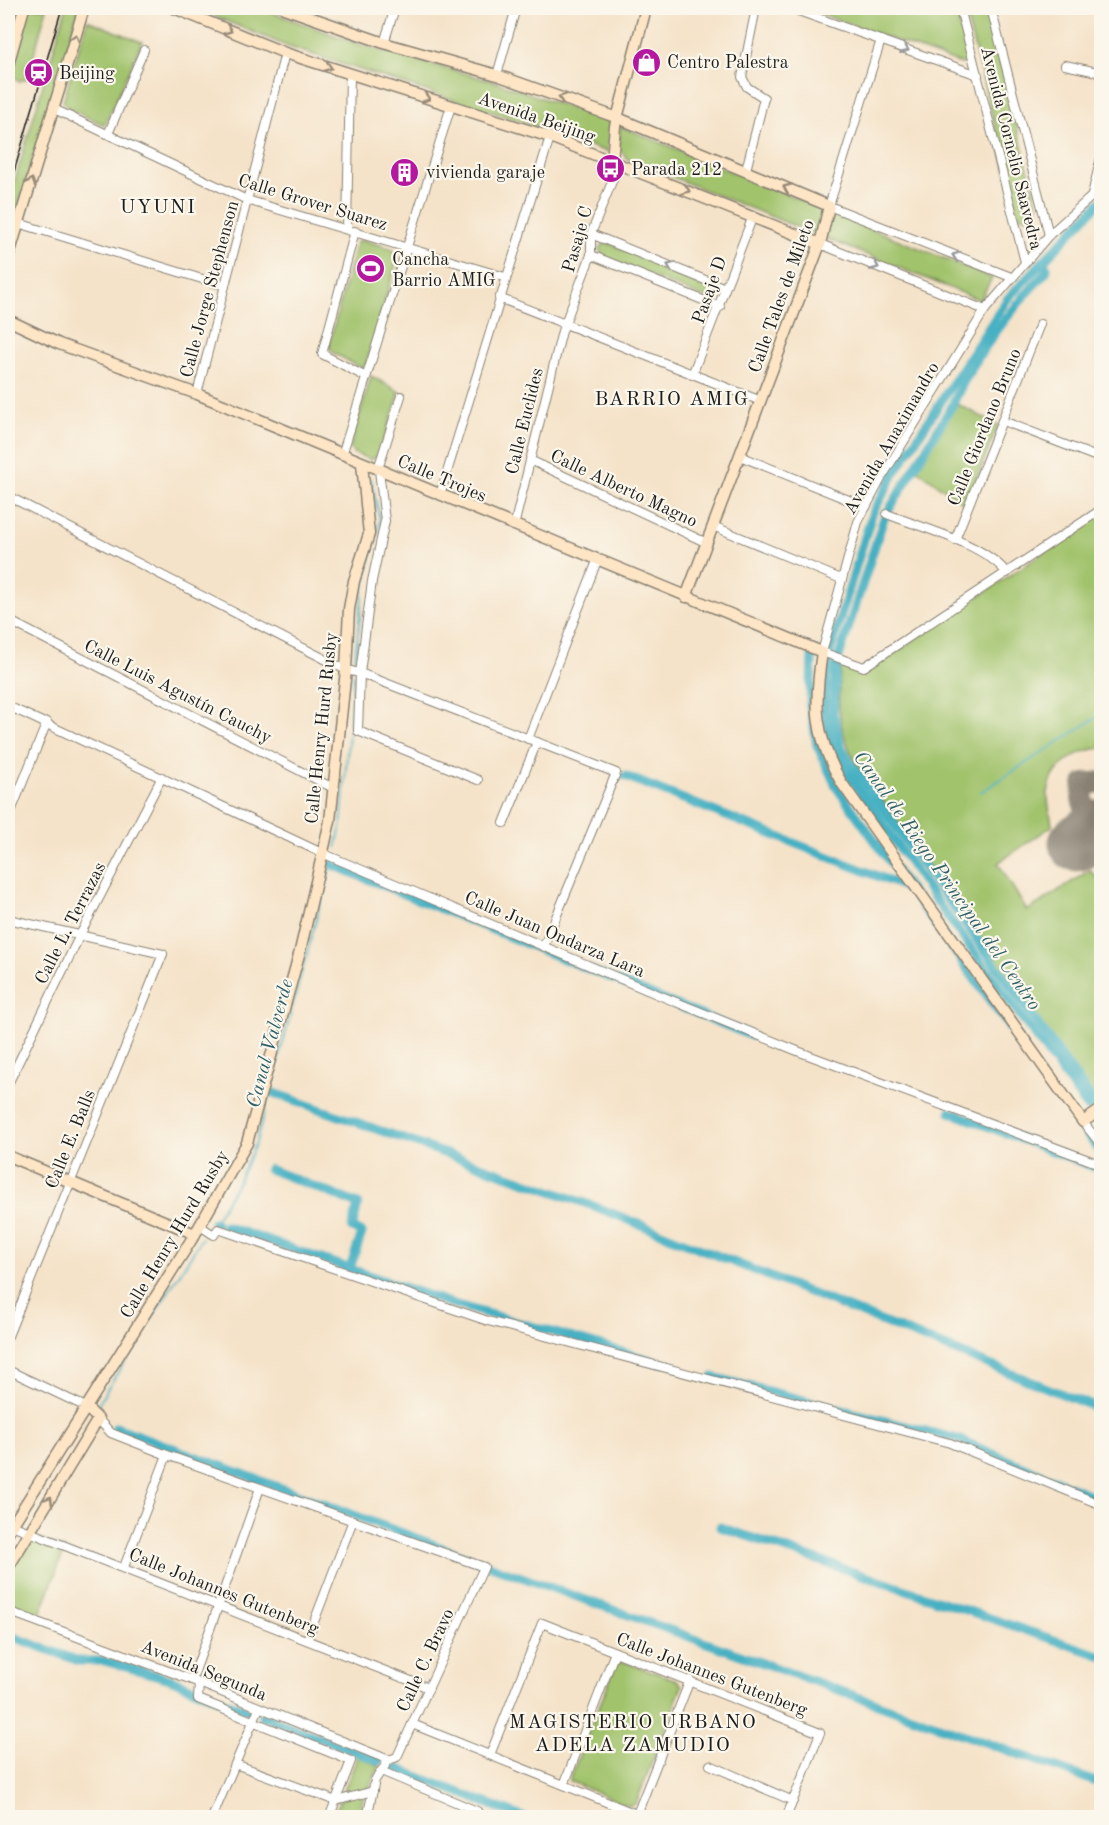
<svg xmlns="http://www.w3.org/2000/svg" width="1109" height="1825" font-family="'Old Standard TT',serif">
<style>
.green{fill:#a1c36c;stroke:#5e7044;stroke-width:1.5}
.lines{fill:none;stroke-linecap:round;stroke-linejoin:round}
.stream{stroke:#46b1c3;stroke-width:2}
.canal{stroke:#46b1c3;stroke-width:9}
.taxiway{stroke:#888072;stroke-width:22}
.runway{stroke:#888072;stroke-width:57}
.street-casing{stroke:#888072;stroke-width:10}
.secondary-casing{stroke:#888072;stroke-width:13}
.street{stroke:#fff;stroke-width:8}
.secondary{stroke:#fde5c5;stroke-width:10}
.tram{stroke:#1c1c1c;stroke-width:1.5}
.oneway{stroke:#988b79}
.oneway2{stroke:#999}
.labels{text-anchor:middle;stroke-width:4.5;stroke-linejoin:round;paint-order:stroke}
.poi-label{font-size:18px;fill:#1c1c1c;stroke:#fbf7ec;text-anchor:start}
.street-label{font-size:18px;fill:#1c1c1c;stroke:#fbf7ec}
.neighbourhood-label{font-size:20px;letter-spacing:1.5px;fill:#1c1c1c;stroke:#fbf7ec}
.water-label{font-size:20px;font-style:italic;fill:#2f5f67;stroke:#fbf7ec}
</style>
<rect width="100%" height="100%" fill="#fbf7ec"/>
<filter id="ink" filterUnits="userSpaceOnUse"><feTurbulence type="fractalNoise" baseFrequency=".0167" numOctaves="2"/><feDisplacementMap in="SourceGraphic" scale="12" xChannelSelector="R" yChannelSelector="G"/><feConvolveMatrix kernelMatrix="1 2 1 2 8 2 1 2 1" color-interpolation-filters="sRGB"/></filter>
<filter id="wash" filterUnits="userSpaceOnUse"><feTurbulence type="fractalNoise" baseFrequency=".008" numOctaves="4" result="noise"/><feDisplacementMap in="SourceGraphic" scale="24" xChannelSelector="R" yChannelSelector="G"/><feGaussianBlur stdDeviation="1.35" result="paint"/><feColorMatrix in="noise" values="0 0 0 0 0 0 0 0 0 0 0 0 0 0 0 0 0 1.4 0 .05"/><feComposite in="paint" operator="in"/></filter>
<g filter="url(#wash)">
<rect width="100%" height="100%" fill="#f5e3c9"/>
<g class="green">
<path d="M 29,8 L 47,8 L 27,79 L 19,81 L 11,73 Z"/>
<path d="M 66,8 L 79,8 L 8,241 L 8,203 Z"/>
<path d="M 195,8 L 260,8 L 361,45 L 496,82 L 611,122 L 607,152 L 520,121 L 289,47 Z"/>
<path d="M 804,8 L 955,8 L 969,62 L 961,64 Z"/>
<path d="M 964,8 L 986,8 L 1038,207 L 1028,218 L 1018,215 Z"/>
<path d="M 87,20 L 142,42 L 105,125 L 69,109 L 63,102 Z"/>
<path d="M 620,126 L 992,278 L 980,300 L 627,159 L 619,148 Z"/>
<path d="M 363,240 L 393,249 L 398,257 L 366,364 L 361,368 L 332,352 L 329,345 L 355,247 L 357,242 Z"/>
<path d="M 606,242 L 716,288 L 718,293 L 710,300 L 603,257 L 599,249 Z"/>
<path d="M 371,376 L 400,392 L 379,455 L 371,460 L 353,453 L 350,448 Z"/>
<path d="M 957,404 L 998,425 L 966,505 L 915,468 Z"/>
<path d="M 1101,514 L 1101,748 C 1077,750 1051,766 1048,793 C 1047,803 1051,815 1052,826 L 998,863 L 1027,911 L 1090,870 L 1096,877 L 1101,874 L 1101,1104 L 1099,1105 L 857,764 C 838,733 836,702 841,666 L 865,673 Z"/>
<path d="M 35,1537 L 65,1549 L 39,1617 L 8,1606 L 8,1570 L 28,1540 Z"/>
<path d="M 618,1660 L 677,1680 L 682,1686 L 636,1803 L 629,1806 L 569,1781 Z"/>
<path d="M 358,1756 L 380,1766 L 362,1801 L 360,1817 L 333,1818 Z"/>
</g>
<g class="lines">
<g class="stream">
<path d="M 354,669 L 363,587 L 380,520 L 371,479"/>
<path d="M 981,792 L 1102,714"/>
<path d="M 336,848 L 341,826 L 354,675"/>
<path d="M 214,1222 L 240,1178 L 256,1142 L 331,864"/>
<path d="M 98,1404 L 202,1238"/>
</g>
<g class="canal">
<path d="M 1043,261 L 1047,268 L 1046,272 C 1010,311 973,357 952,406 L 884,518 L 836,666 L 833,713 L 841,746 L 850,763 L 1096,1105"/>
<path d="M 812,656 L 810,706 L 817,745 L 837,788 L 1017,1038"/>
<path d="M 625,776 L 910,889"/>
<path d="M 331,864 L 752,1036"/>
<path d="M 271,1092 L 599,1208 L 1102,1410"/>
<path d="M 1088,1108 L 942,909 L 844,769 L 833,750 L 824,711 L 827,661 L 872,514 L 894,474 L 1008,298 L 1102,200"/>
<path d="M 950,1112 L 1102,1170"/>
<path d="M 1074,1117 L 1102,1155"/>
<path d="M 1098,1122 L 1102,1127"/>
<path d="M 269,1169 L 358,1204 L 352,1228 L 362,1233 L 350,1268"/>
<path d="M 214,1222 L 216,1223"/>
<path d="M 225,1226 L 450,1303 L 662,1363"/>
<path d="M 713,1377 L 958,1439 L 1102,1500"/>
<path d="M 116,1427 L 513,1574 L 1102,1784"/>
<path d="M 720,1527 L 1102,1656"/>
<path d="M 8,1635 L 79,1661 L 104,1661 L 170,1679 L 248,1711"/>
<path d="M 262,1716 L 380,1761"/>
<path d="M 396,1768 L 525,1818"/>
</g>
<path class="taxiway" d="M 1084,805 L 1082,799 L 1084,784 L 1102,782"/>
<path class="runway" d="M 1077,843 L 1102,827"/>
</g>
</g>
<g filter="url(#ink)">
<g class="lines">
<defs>
<g id="street">
<path d="M 790,8 L 978,75"/>
<path d="M 960,8 L 1025,262"/>
<path d="M 991,8 L 1049,235"/>
<path d="M 881,40 L 829,206 L 1011,277"/>
<path d="M 384,43 L 395,8"/>
<path d="M 1065,65 L 1102,73"/>
<path d="M 497,75 L 516,8"/>
<path d="M 54,109 L 247,200 L 505,277"/>
<path d="M 108,134 L 144,50"/>
<path d="M 746,170 L 764,98 L 747,87 L 742,77 L 756,8"/>
<path d="M 1102,187 L 1049,235 L 985,310 L 882,477 L 858,522 L 822,652 L 864,667 L 1102,509"/>
<path d="M 1092,195 L 1102,153"/>
<path d="M 18,223 L 225,286"/>
<path d="M 347,229 L 350,75"/>
<path d="M 355,231 L 322,354 L 366,377"/>
<path d="M 591,234 L 725,288"/>
<path d="M 820,244 L 985,310"/>
<path d="M 591,255 L 720,307"/>
<path d="M 499,298 L 761,401"/>
<path d="M 692,375 L 753,216"/>
<path d="M 197,394 L 285,53"/>
<path d="M 1003,421 L 1102,459"/>
<path d="M 342,455 L 451,106"/>
<path d="M 740,456 L 866,507"/>
<path d="M 530,460 L 707,543"/>
<path d="M 378,469 L 401,396"/>
<path d="M 379,470 L 385,521 L 372,581 L 360,673 L 358,731 L 478,780"/>
<path d="M 440,495 L 550,137"/>
<path d="M 8,496 L 346,670 L 360,673 L 616,773 L 544,946"/>
<path d="M 887,514 C 922,528 983,543 1007,573"/>
<path d="M 514,526 L 562,331 L 591,255 L 591,234 L 619,164"/>
<path d="M 713,526 L 841,579"/>
<path d="M 955,540 L 1040,324"/>
<path d="M 8,620 L 335,789"/>
<path d="M 8,706 L 322,853 L 666,998 L 800,1052 L 1102,1165"/>
<path d="M 528,739 L 597,561"/>
<path d="M 8,819 L 47,722"/>
<path d="M 504,823 L 537,742"/>
<path d="M 8,919 L 163,954 L 8,1336"/>
<path d="M 8,1084 L 80,935 L 162,777"/>
<path d="M 1083,1122 L 1102,1146"/>
<path d="M 200,1226 L 214,1235 L 218,1229 L 488,1321 L 950,1443 L 1102,1505"/>
<path d="M 8,1370 L 86,1407"/>
<path d="M 98,1419 L 111,1433 L 167,1455 L 484,1567 L 397,1757 L 389,1760"/>
<path d="M 9,1524 L 429,1688"/>
<path d="M 124,1567 L 167,1455"/>
<path d="M 8,1611 L 192,1680 L 389,1760"/>
<path d="M 307,1640 L 353,1520"/>
<path d="M 192,1680 L 260,1488"/>
<path d="M 199,1683 L 198,1699 L 351,1761 L 329,1818"/>
<path d="M 412,1724 L 646,1818"/>
<path d="M 490,1755 L 542,1623 L 820,1733 L 786,1818"/>
<path d="M 235,1764 L 336,1801 L 373,1791"/>
<path d="M 710,1765 L 793,1801"/>
<path d="M 381,1771 L 477,1811 L 475,1818"/>
<path d="M 564,1785 L 615,1652"/>
<path d="M 637,1814 L 690,1680"/>
<path d="M 212,1818 L 259,1708"/>
<path d="M 367,1818 L 375,1780 L 389,1760"/>
</g>
<g id="secondary">
<path d="M 174,8 L 285,53 L 550,137 L 820,244"/>
<path d="M 284,8 L 384,43 L 497,75 L 618,118 L 829,206 L 820,244 L 686,597"/>
<path d="M 8,65 L 24,8"/>
<path d="M 612,161 L 615,126 L 646,8"/>
<path d="M 8,258 L 84,8"/>
<path d="M 8,320 L 59,344 L 197,394 L 822,652 C 814,705 814,734 841,782 L 1083,1122 L 1102,1109"/>
<path d="M 8,1156 L 195,1234"/>
<path d="M 8,1532 L 195,1234 L 247,1143 L 300,951 L 330,821 L 346,670 L 349,609 L 354,581 L 369,534 L 362,464"/>
<path d="M 8,1568 L 98,1419 L 86,1407"/>
</g>
</defs>
<use href="#street" class="street-casing"/>
<use href="#secondary" class="secondary-casing"/>
<use href="#street" class="street"/>
<use href="#secondary" class="secondary"/>
<path class="tram" d="M 8,192 L 62,8"/>
</g>
<defs><path id="oneway-chevron" d="M-2-3.5L2.5 0L-2 3.5" fill="none" stroke-width="1.6" stroke-linecap="round" stroke-linejoin="round" transform="scale(1.5)"/></defs>
<g class="oneway">
<use href="#oneway-chevron" transform="translate(228 30) rotate(22)"/>
<use href="#oneway-chevron" transform="translate(75 38) rotate(-74)"/>
<use href="#oneway-chevron" transform="translate(328 67) rotate(18)"/>
<use href="#oneway-chevron" transform="translate(426 98) rotate(17)"/>
<use href="#oneway-chevron" transform="translate(562 98) rotate(-161)"/>
<use href="#oneway-chevron" transform="translate(31 182) rotate(-73)"/>
<use href="#oneway-chevron" transform="translate(787 188) rotate(-157)"/>
<use href="#oneway-chevron" transform="translate(686 190) rotate(21)"/>
<use href="#oneway-chevron" transform="translate(49 1500) rotate(-59)"/>
</g>
<g class="oneway2">
<use href="#oneway-chevron" transform="translate(905 49) rotate(20)"/>
<use href="#oneway-chevron" transform="translate(956 256) rotate(-159)"/>
<use href="#oneway-chevron" transform="translate(671 266) rotate(-158)"/>
<use href="#oneway-chevron" transform="translate(875 266) rotate(22)"/>
</g>
</g>
<defs>
<symbol id="shop-disc" viewBox="-11 -11 22 22"><circle r="9.5" fill="#b5179e" stroke="#fbf7ec"/><path d="M-5-2.5h2.3a2.7 3.5 0 0 1 5.4 0H5L5.5 6h-11ZM-1.5-2.5h3a1.5 2.3 0 0 0-3 0Z" fill="#fff"/></symbol>
<symbol id="station-disc" viewBox="-11 -11 22 22"><circle r="9.5" fill="#b5179e" stroke="#fbf7ec"/><path d="M-3-6H3Q5-6 5-4V2Q5 4 3 4L4.5 6H3L1.5 4h-3L-3 6H-4.5L-3 4Q-5 4-5 2V-4Q-5-6-3-6ZM-3.5-4v3h7v-3ZM-3.5 1v1.5H-2V1ZM2 1v1.5H3.5V1Z" fill="#fff"/></symbol>
<symbol id="bus-disc" viewBox="-11 -11 22 22"><circle r="9.5" fill="#b5179e" stroke="#fbf7ec"/><path d="M-5-6H5V4H4V6H2V4H-2V6H-4V4H-5ZM-3.5-4V0h7V-4ZM-3.5 1.2v1.5H-2V1.2ZM2 1.2v1.5H3.5V1.2Z" fill="#fff"/></symbol>
<symbol id="building-disc" viewBox="-11 -11 22 22"><circle r="9.5" fill="#b5179e" stroke="#fbf7ec"/><path d="M-4-6H4V6H1V3H-1V6H-4ZM-2.5-4.3h1.7v1.8h-1.7ZM.8-4.3h1.7v1.8H.8ZM-2.5-1h1.7V.8h-1.7ZM.8-1h1.7V.8H.8Z" fill="#fff"/></symbol>
<symbol id="stadium-disc" viewBox="-11 -11 22 22"><circle r="9.5" fill="#b5179e" stroke="#fbf7ec"/><path d="M0-5a6.5 5 0 1 0 0 10a6.5 5 0 1 0 0-10ZM-3.5-1.8h7v3.6h-7Z" fill="#fff"/></symbol>
</defs>
<g fill-rule="evenodd">
<use href="#shop-disc" x="630" y="46" width="33" height="33"/>
<use href="#station-disc" x="22" y="56" width="33" height="33"/>
<use href="#bus-disc" x="594" y="152" width="33" height="33"/>
<use href="#building-disc" x="388" y="156" width="33" height="33"/>
<use href="#stadium-disc" x="354" y="252" width="33" height="33"/>
</g>
<g class="labels">
<g class="poi-label">
<text x="667" y="68">Centro Palestra</text>
<text x="59" y="79">Beijing</text>
<text x="631" y="175">Parada 212</text>
<text x="426" y="178">vivienda garaje</text>
<text x="392" y="265">Cancha<tspan x="392" dy="21">Barrio AMIG</tspan></text>
</g>
<g class="street-label">
<text transform="translate(537 117) rotate(19)" y="6">Avenida Beijing</text>
<text transform="translate(1012 148) rotate(76)" y="6">Avenida Cornelio Saavedra</text>
<text transform="translate(313 202) rotate(17)" y="6">Calle Grover Suarez</text>
<text transform="translate(577 239) rotate(-74)" y="6">Pasaje C</text>
<text transform="translate(209 289) rotate(-75)" y="6">Calle Jorge Stephenson</text>
<text transform="translate(709 290) rotate(-70)" y="6">Pasaje D</text>
<text transform="translate(781 296) rotate(-70)" y="6">Calle Tales de Mileto</text>
<text transform="translate(524 421) rotate(-76)" y="6">Calle Euclides</text>
<text transform="translate(984 427) rotate(-68)" y="6">Calle Giordano Bruno</text>
<text transform="translate(891 438) rotate(-60)" y="6">Avenida Anaximandro</text>
<text transform="translate(442 478) rotate(23)" y="6">Calle Trojes</text>
<text transform="translate(624 488) rotate(25)" y="6">Calle Alberto Magno</text>
<text transform="translate(178 691) rotate(27)" y="6">Calle Luis Agustín Cauchy</text>
<text transform="translate(321 728) rotate(-84)" y="6">Calle Henry Hurd Rusby</text>
<text transform="translate(70 923) rotate(-63)" y="6">Calle L. Terrazas</text>
<text transform="translate(555 934) rotate(23)" y="6">Calle Juan Ondarza Lara</text>
<text transform="translate(70 1139) rotate(-68)" y="6">Calle E. Balls</text>
<text transform="translate(174 1234) rotate(-59)" y="6">Calle Henry Hurd Rusby</text>
<text transform="translate(224 1591) rotate(22)" y="6">Calle Johannes Gutenberg</text>
<text transform="translate(425 1660) rotate(-65)" y="6">Calle C. Bravo</text>
<text transform="translate(204 1670) rotate(22)" y="6">Avenida Segunda</text>
<text transform="translate(712 1674) rotate(21)" y="6">Calle Johannes Gutenberg</text>
</g>
<g class="neighbourhood-label">
<text x="158" y="213">UYUNI</text>
<text x="672" y="405">BARRIO AMIG</text>
<text x="633" y="1728">MAGISTERIO URBANO<tspan x="633" dy="23">ADELA ZAMUDIO</tspan></text>
</g>
<g class="water-label">
<text transform="translate(948 880) rotate(55)" y="7">Canal de Riego Principal del Centro</text>
<text transform="translate(269 1043) rotate(-75)" y="7">Canal Valverde</text>
</g>
</g>
<rect width="1109" height="1825" fill="none" stroke="#fbf7ec" stroke-width="30"/>
</svg>
